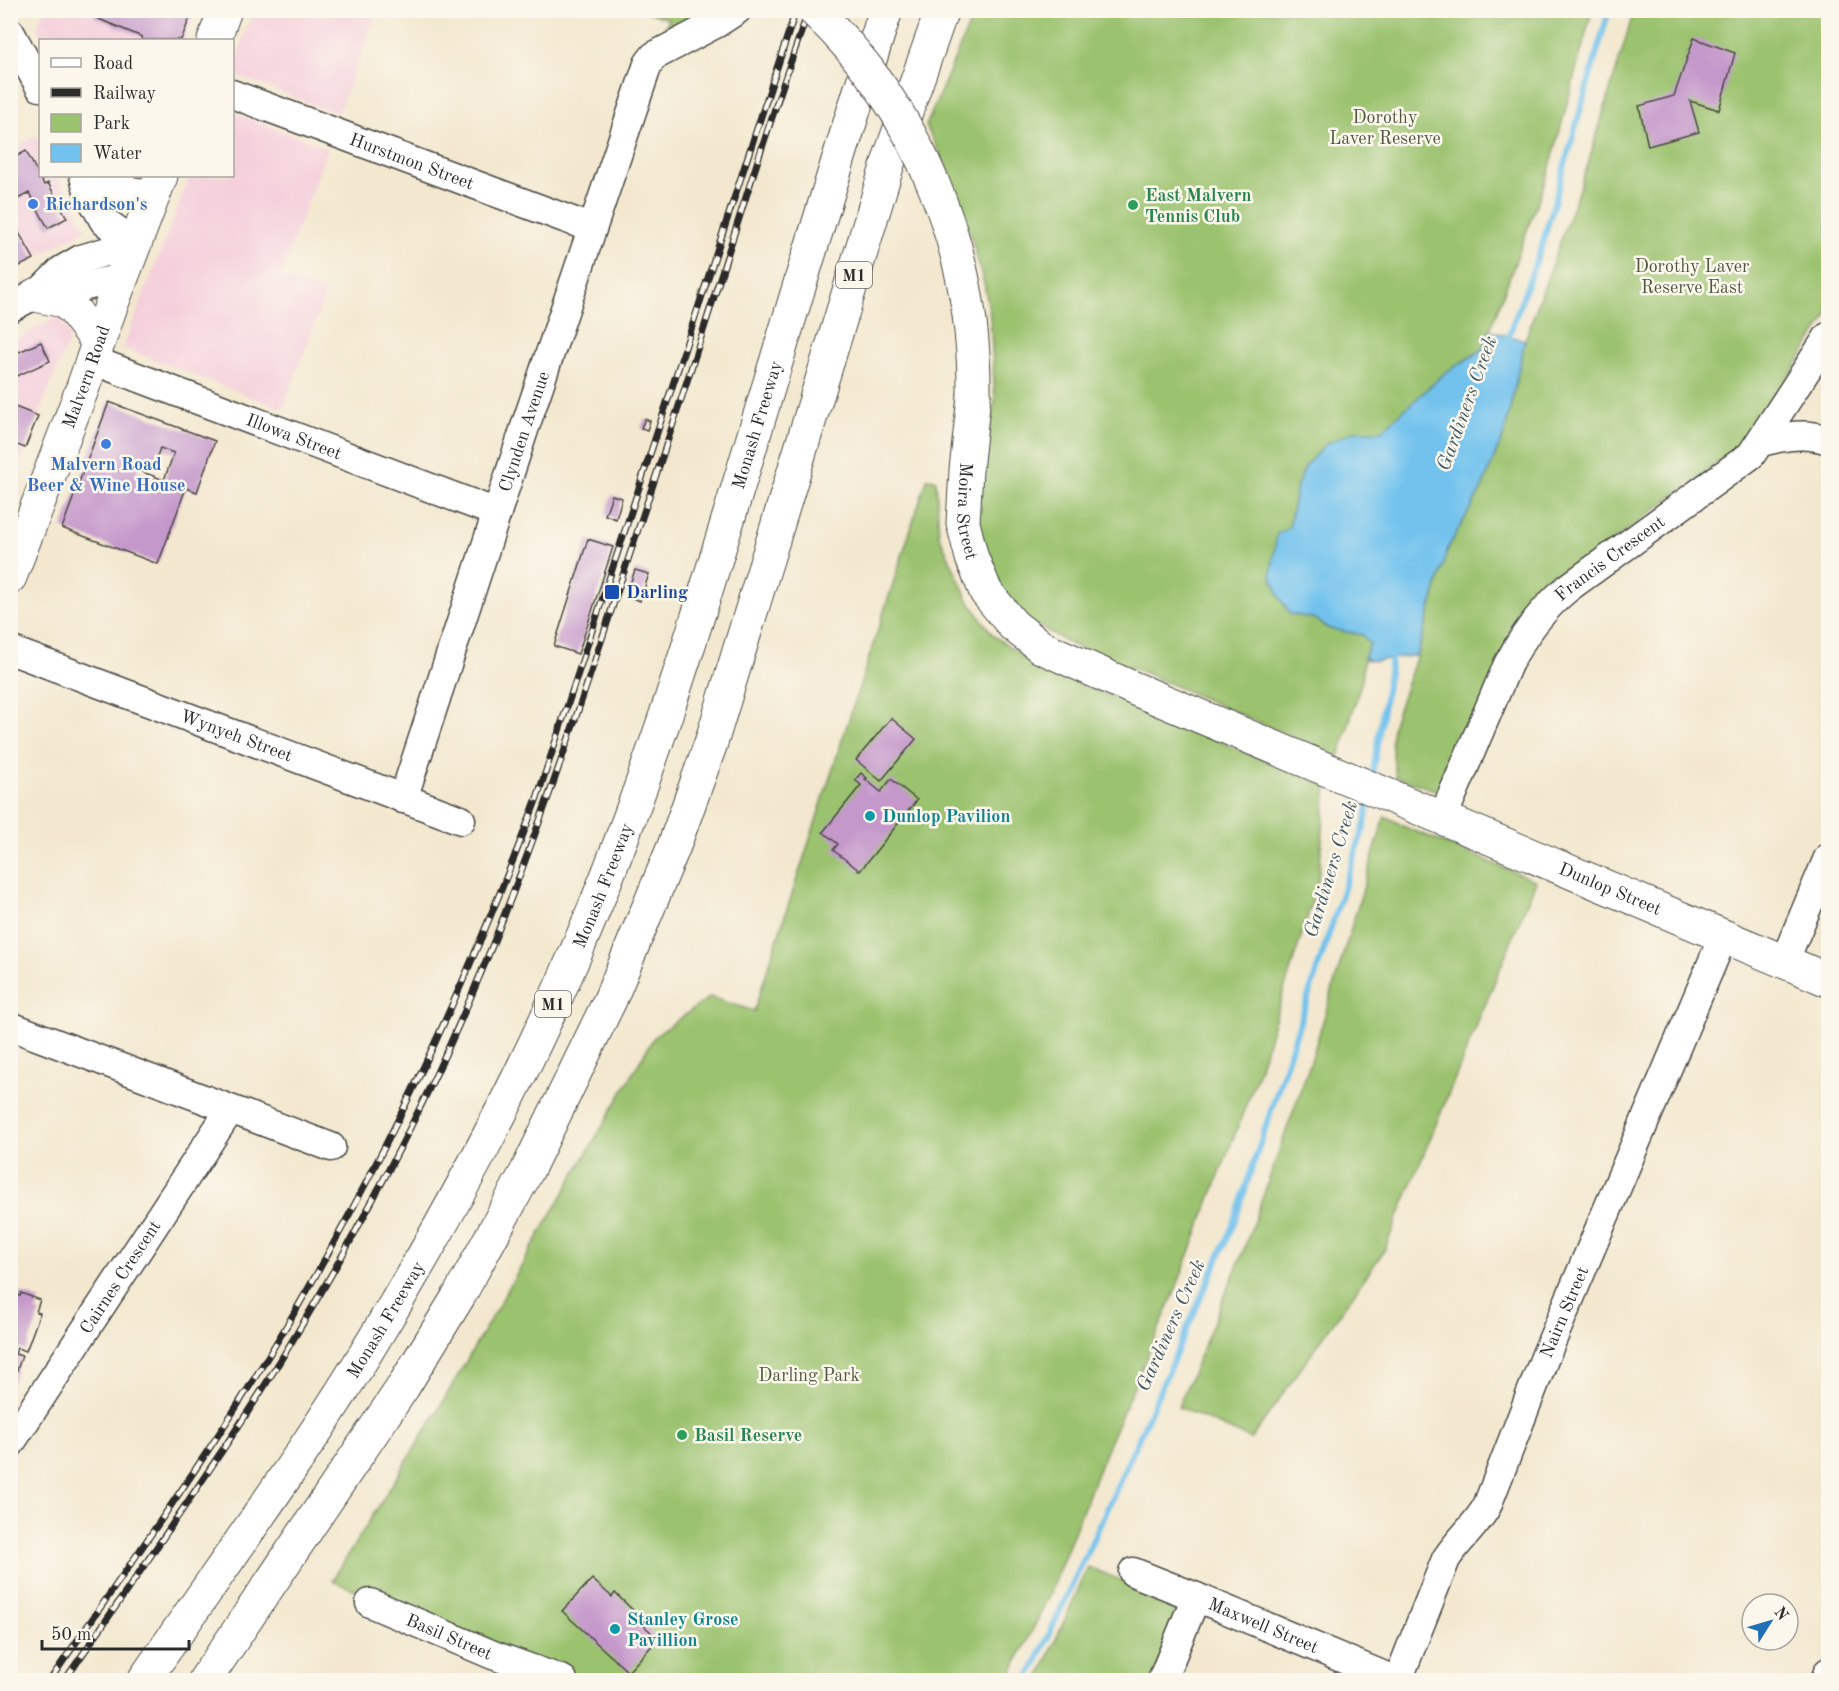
<svg xmlns="http://www.w3.org/2000/svg" width="1839" height="1691" font-family="'Old Standard TT',serif">
<style>
.built{fill:#f4cfdc}
.green{fill:#9bc26e;stroke:#63764c;stroke-width:1.5}
.water{fill:#72c2ed;stroke:#4e768c;stroke-width:1.5}
.lines{fill:none;stroke-linecap:round;stroke-linejoin:round}
.stream{stroke:#72c2ed;stroke-width:6}
.building{fill:#c498ca;fill-rule:evenodd}
.minor-casing{stroke:#494744;stroke-width:31}
.major-casing{stroke:#494744;stroke-width:35}
.highway-casing{stroke:#494744;stroke-width:35}
.minor{stroke:#fff;stroke-width:28}
.major{stroke:#fff;stroke-width:33}
.highway{stroke:#fff;stroke-width:33}
.rail-casing{stroke:#2b2b2b;stroke-width:7}
.rail{stroke:#fbf7ec;stroke-width:4.5;stroke-dasharray:14;stroke-linecap:butt}
.major-bridge-casing{stroke:#494744;stroke-width:35;stroke-linecap:butt}
.major-bridge{stroke:#fff;stroke-width:33}
.shop-dot{fill:#3f7fe0;stroke:#fbf7ec;stroke-width:2}
.leisure-dot{fill:#2e9e5b;stroke:#fbf7ec;stroke-width:2}
.transit-dot{fill:#1a4fb4;stroke:#fbf7ec;stroke-width:2}
.culture-dot{fill:#0f9aa8;stroke:#fbf7ec;stroke-width:2}
.labels{text-anchor:middle;stroke-width:5;stroke-linejoin:round;paint-order:stroke}
.shield{fill:#fbf7ec;stroke:#696865;stroke-width:1.5}
.shield-label{font-size:16px;font-weight:bold;fill:#2b2b2b}
.park-label{font-size:18px;fill:#4d583f;stroke:#fbf7ec}
.street-label{font-size:18px;fill:#2b2b2b;stroke:#fbf7ec}
.leisure-label{font-size:18px;font-weight:bold;fill:#27864d;stroke:#fbf7ec;text-anchor:start}
.shop-label{font-size:18px;font-weight:bold;fill:#366cbe;stroke:#fbf7ec;text-anchor:start}
.transit-label{font-size:18px;font-weight:bold;fill:#164399;stroke:#fbf7ec;text-anchor:start}
.culture-label{font-size:18px;font-weight:bold;fill:#0d838f;stroke:#fbf7ec;text-anchor:start}
.water-label{font-size:20px;font-style:italic;fill:#405865;stroke:#fbf7ec}
</style>
<rect width="100%" height="100%" fill="#fbf7ec"/>
<filter id="ink" filterUnits="userSpaceOnUse"><feTurbulence type="fractalNoise" baseFrequency=".0167" numOctaves="2"/><feDisplacementMap in="SourceGraphic" scale="12" xChannelSelector="R" yChannelSelector="G"/><feConvolveMatrix kernelMatrix="1 2 1 2 8 2 1 2 1" color-interpolation-filters="sRGB"/></filter>
<filter id="wash" filterUnits="userSpaceOnUse"><feTurbulence type="fractalNoise" baseFrequency=".008" numOctaves="4" result="noise"/><feDisplacementMap in="SourceGraphic" scale="24" xChannelSelector="R" yChannelSelector="G"/><feGaussianBlur stdDeviation="1.35" result="paint"/><feColorMatrix in="noise" values="0 0 0 0 0 0 0 0 0 0 0 0 0 0 0 0 0 1.4 0 .05"/><feComposite in="paint" operator="in"/></filter>
<g filter="url(#wash)">
<rect width="100%" height="100%" fill="#f3e8cf"/>
<g class="built">
<path d="M 43,11 L 194,11 L 184,40 L 43,40 L 37,29 Z"/>
<path d="M 253,11 L 377,11 L 338,114 L 233,74 L 233,67 Z"/>
<path d="M 233,113 L 328,148 L 280,276 L 326,293 L 283,409 L 123,348 L 190,176 L 232,176 Z"/>
<path d="M 36,136 L 40,144 L 40,176 L 57,176 L 86,230 L 11,271 L 11,150 Z"/>
<path d="M 59,316 L 70,337 L 25,448 L 11,491 L 11,342 Z"/>
</g>
<g class="green">
<path d="M 644,11 L 707,11 L 663,32 L 669,19 Z"/>
<path d="M 975,11 L 1592,11 L 1549,171 L 1483,349 L 1445,373 L 1381,432 L 1354,431 L 1291,513 L 1290,613 L 1316,619 L 1327,628 L 1363,635 L 1370,644 L 1364,659 L 1362,680 L 1339,757 L 1143,672 L 1072,645 L 1030,621 L 1005,594 L 986,556 L 977,522 L 984,453 L 995,401 L 990,315 L 984,283 L 964,212 L 949,172 L 926,126 Z"/>
<path d="M 1634,11 L 1828,11 L 1828,315 L 1749,439 L 1557,583 L 1441,792 L 1396,777 L 1391,741 L 1394,721 L 1417,655 L 1448,548 L 1482,488 L 1505,431 L 1525,340 L 1588,164 Z"/>
<path d="M 927,479 L 936,480 L 939,535 L 968,600 L 993,635 L 1035,665 L 1327,786 L 1318,883 L 1257,1076 L 1174,1294 L 1107,1448 L 1049,1596 L 1008,1680 L 584,1680 L 332,1581 L 434,1417 L 654,1037 L 710,997 L 754,1011 Z"/>
<path d="M 1385,816 L 1405,827 L 1536,881 L 1384,1251 L 1251,1439 L 1178,1407 L 1243,1252 L 1310,1064 Z"/>
<path d="M 1088,1567 L 1174,1601 L 1179,1616 L 1152,1680 L 1038,1680 Z"/>
</g>
<path class="water" d="M 1490,331 L 1525,340 L 1505,431 L 1482,488 L 1448,548 L 1417,655 L 1375,661 L 1364,659 L 1370,644 L 1363,635 L 1327,628 L 1316,619 L 1290,614 L 1280,598 L 1271,575 L 1277,534 L 1289,528 L 1297,485 L 1307,464 L 1326,444 L 1354,431 L 1381,431 L 1445,373 L 1483,349 Z"/>
<g class="lines">
<g class="stream">
<path d="M 1506,343 L 1542,245 L 1609,10"/>
<path d="M 1372,777 L 1392,654"/>
<path d="M 1028,1680 L 1110,1503 L 1234,1223 L 1365,824 L 1369,799"/>
</g>
</g>
<g id="blocks">
<g class="building">
<path d="M 97,10 L 193,10 L 181,40 L 141,40 L 142,37 L 94,17 Z"/>
<path d="M 1694,38 L 1735,53 L 1719,110 L 1690,101 L 1699,132 L 1648,146 L 1639,106 L 1674,96 Z"/>
<path d="M 26,151 L 44,185 L 48,183 L 67,218 L 48,228 L 29,193 L 10,203 L 10,160 Z"/>
<path d="M 10,217 L 34,259 L 10,271 Z"/>
<path d="M 41,342 L 50,361 L 17,376 L 10,356 Z"/>
<path d="M 109,402 L 215,441 L 197,492 L 186,488 L 158,564 L 62,528 ZM 160,448 L 174,453 L 164,480 L 137,470 L 140,462 L 153,467 Z"/>
<path d="M 10,405 L 38,416 L 25,448 L 10,442 Z"/>
<path d="M 645,419 L 650,421 L 647,430 L 641,428 Z"/>
<path d="M 612,495 L 622,498 L 616,519 L 605,515 Z"/>
<path d="M 588,539 L 613,547 L 578,654 L 554,646 Z"/>
<path d="M 635,570 L 649,574 L 640,601 L 626,596 Z"/>
<path d="M 891,718 L 916,739 L 881,781 L 856,760 Z"/>
<path d="M 861,773 L 867,778 L 865,779 L 881,792 L 891,779 L 917,800 L 860,871 L 833,850 L 838,844 L 823,832 L 861,785 L 855,780 Z"/>
<path d="M 10,1293 L 20,1296 L 21,1293 L 40,1300 L 36,1312 L 40,1313 L 26,1351 L 17,1348 L 15,1354 L 22,1356 L 11,1387 Z"/>
<path d="M 592,1579 L 612,1597 L 615,1593 L 639,1616 L 637,1619 L 658,1639 L 628,1672 L 562,1611 Z"/>
</g>
</g>
</g>
<g filter="url(#ink)">
<use href="#blocks" fill-opacity="0" stroke="#494744" stroke-width="1.5"/>
<g class="lines">
<defs>
<g id="minor">
<path d="M 10,32 L 40,87"/>
<path id="s1" d="M 232,94 L 591,228"/>
<path d="M 84,176 L 89,194 L 104,221 L 135,243"/>
<path d="M 95,176 C 110,191 133,191 154,194"/>
<path d="M 40,292 L 72,289 L 122,278"/>
<path d="M 10,308 L 40,292 L 62,270 L 81,259 L 135,243"/>
<path id="s2" d="M 92,360 L 497,513"/>
<path d="M 1761,442 C 1783,436 1806,432 1828,440"/>
<path id="s3" d="M 10,650 L 461,820"/>
<path id="s4" d="M 403,799 L 524,430 L 648,64 L 654,56 L 717,23 L 737,10"/>
<path id="s5" d="M 1443,817 L 1508,664 C 1524,634 1542,609 1568,588 L 1751,455 L 1828,337"/>
<path d="M 1784,962 L 1828,858"/>
<path d="M 10,1026 L 331,1147"/>
<path id="s6" d="M 10,1444 L 230,1110"/>
<path id="s7" d="M 1133,1572 L 1196,1597 L 1394,1680"/>
<path id="s8" d="M 370,1603 L 493,1655 L 563,1680"/>
<path d="M 1162,1680 L 1196,1597"/>
<path id="s9" d="M 1398,1680 L 1446,1559 C 1458,1540 1476,1526 1487,1506 L 1545,1357 L 1723,937"/>
<path d="M 1825,1680 L 1828,1672"/>
</g>
<g id="major">
<path d="M 214,40 L 225,10"/>
<path d="M 35,295 L 63,301 L 73,309 L 98,342"/>
<path id="s10" d="M 974,396 L 966,470 L 963,523 L 972,558 L 986,592 L 1013,625 L 1041,647 L 1135,689 L 1828,980"/>
<path id="s11" d="M 10,577 L 83,387 L 111,306 L 161,176"/>
</g>
<g id="highway">
<path id="s12" d="M 144,1680 C 219,1571 298,1464 367,1351 C 441,1230 509,1105 566,975 C 640,808 693,635 746,461 C 792,310 837,160 886,10"/>
<path d="M 205,1680 L 403,1387 L 460,1294 L 527,1171 L 610,1000 L 674,846 L 711,743 L 890,157 L 942,10"/>
</g>
</defs>
<use href="#minor" class="minor-casing"/>
<use href="#major" class="major-casing"/>
<use href="#highway" class="highway-casing"/>
<use href="#minor" class="minor"/>
<use href="#major" class="major"/>
<use href="#highway" class="highway"/>
<defs>
<g id="rail">
<path d="M 50,1680 C 134,1558 222,1437 297,1308 C 392,1145 471,974 537,798 L 796,10"/>
<path d="M 65,1680 C 131,1584 199,1488 262,1390 C 345,1258 421,1117 481,973 C 532,850 574,725 615,599 C 642,517 670,435 696,353 C 733,239 768,123 809,10"/>
</g>
</defs>
<use href="#rail" class="rail-casing"/>
<use href="#rail" class="rail"/>
<defs>
<path id="major-bridge" d="M 814,10 C 919,109 976,252 974,396"/>
</defs>
<use href="#major-bridge" class="major-bridge-casing"/>
<use href="#major-bridge" class="major-bridge"/>
</g>
</g>
<g class="shop-dot">
<circle cx="33" cy="204" r="6"/>
<circle cx="106" cy="444" r="6"/>
</g>
<g class="leisure-dot">
<circle cx="1133" cy="205" r="6"/>
<circle cx="682" cy="1435" r="6"/>
</g>
<rect class="transit-dot" x="604" y="584" width="16" height="16" rx="3"/>
<g class="culture-dot">
<circle cx="870" cy="816" r="6"/>
<circle cx="615" cy="1629" r="6"/>
</g>
<g class="labels">
<g class="shield">
<rect x="836" y="262" width="36" height="26" rx="4.5"/>
<rect x="535" y="991" width="36" height="26" rx="4.5"/>
</g>
<g class="shield-label">
<text x="854" y="281">M1</text>
<text x="553" y="1010">M1</text>
</g>
<g class="park-label">
<text x="1385" y="123">Dorothy<tspan x="1385" dy="21">Laver Reserve</tspan></text>
<text x="1692" y="272">Dorothy Laver<tspan x="1692" dy="21">Reserve East</tspan></text>
<text x="809" y="1381">Darling Park</text>
</g>
<g class="street-label">
<text dy="6" stroke="none"><textPath href="#s1" startOffset="192">Hurstmon Street</textPath></text>
<text dy="6" stroke="none"><textPath href="#s11" startOffset="214">Malvern Road</textPath></text>
<text dy="6" stroke="none"><textPath href="#s12" startOffset="1406">Monash Freeway</textPath></text>
<text dy="6" stroke="none"><textPath href="#s4" startOffset="387">Clynden Avenue</textPath></text>
<text dy="6" stroke="none"><textPath href="#s2" startOffset="216">Illowa Street</textPath></text>
<text dy="6" stroke="none"><textPath href="#s10" startOffset="116">Moira Street</textPath></text>
<text dy="6" stroke="none"><textPath href="#s5" startOffset="315">Francis Crescent</textPath></text>
<text dy="6" stroke="none"><textPath href="#s3" startOffset="242">Wynyeh Street</textPath></text>
<text dy="6" stroke="none"><textPath href="#s12" startOffset="920">Monash Freeway</textPath></text>
<text dy="6" stroke="none"><textPath href="#s10" startOffset="897">Dunlop Street</textPath></text>
<text dy="6" stroke="none"><textPath href="#s6" startOffset="200">Cairnes Crescent</textPath></text>
<text dy="6" stroke="none"><textPath href="#s9" startOffset="406">Nairn Street</textPath></text>
<text dy="6" stroke="none"><textPath href="#s12" startOffset="434">Monash Freeway</textPath></text>
<text dy="6" stroke="none"><textPath href="#s7" startOffset="141">Maxwell Street</textPath></text>
<text dy="6" stroke="none"><textPath href="#s8" startOffset="86">Basil Street</textPath></text>
</g>
<g class="leisure-label">
<text x="1145" y="201">East Malvern<tspan x="1145" dy="21">Tennis Club</tspan></text>
<text x="694" y="1441">Basil Reserve</text>
</g>
<g class="shop-label">
<text x="45" y="210">Richardson's</text>
<text x="106" y="470" text-anchor="middle">Malvern Road<tspan x="106" dy="21">Beer &amp; Wine House</tspan></text>
</g>
<g class="transit-label">
<text x="626" y="598">Darling</text>
</g>
<g class="culture-label">
<text x="882" y="822">Dunlop Pavilion</text>
<text x="627" y="1625">Stanley Grose<tspan x="627" dy="21">Pavillion</tspan></text>
</g>
<g class="water-label">
<text transform="translate(1466 403) rotate(-70)" y="7">Gardiners Creek</text>
<text transform="translate(1330 869) rotate(-73)" y="7">Gardiners Creek</text>
<text transform="translate(1170 1325) rotate(-66)" y="7">Gardiners Creek</text>
</g>
</g>
<rect width="1839" height="1691" fill="none" stroke="#fbf7ec" stroke-width="36"/>
<rect x="39" y="39" width="195" height="138" fill="#fbf7ec" stroke="#a8a59f" stroke-width="1.5"/>
<rect x="51" y="58" width="30" height="9" fill="#ffffff" stroke="#a8a59f" stroke-width="1.5"/>
<text x="93" y="69" font-size="18" fill="#2b2b2b">Road</text>
<rect x="51" y="88" width="30" height="9" fill="#2b2b2b" stroke="#a8a59f" stroke-width="1.5"/>
<text x="93" y="99" font-size="18" fill="#2b2b2b">Railway</text>
<rect x="51" y="114" width="30" height="18" fill="#9bc26e" stroke="#a8a59f" stroke-width="1.5"/>
<text x="93" y="129" font-size="18" fill="#2b2b2b">Park</text>
<rect x="51" y="144" width="30" height="18" fill="#72c2ed" stroke="#a8a59f" stroke-width="1.5"/>
<text x="93" y="159" font-size="18" fill="#2b2b2b">Water</text>
<g transform="translate(1770 1622) rotate(53)"><circle r="28" fill="#fbf7ec" stroke="#a8a59f" stroke-width="1.5"/>
<path d="M0-4.5L10 22L0 15L-10 22Z" fill="#1f6fb2"/>
<text y="-9" font-size="16" font-weight="bold" text-anchor="middle" fill="#2b2b2b">N</text>
</g>
<path d="M42 1640v9h147v-9" fill="none" stroke="#2b2b2b" stroke-width="3"/>
<text x="51" y="1640" font-size="18" fill="#2b2b2b" stroke="#fbf7ec" stroke-width="4.5" paint-order="stroke">50 m</text>
</svg>
